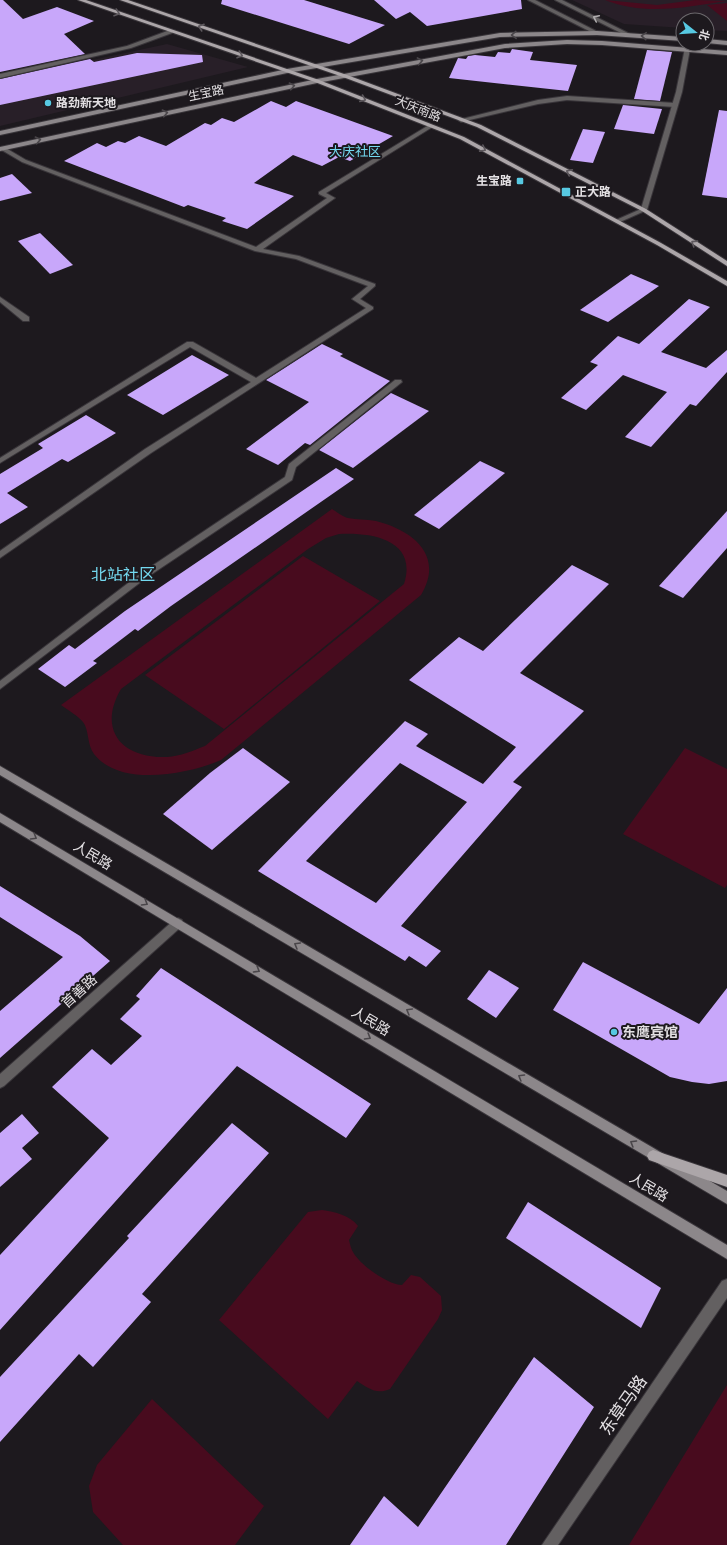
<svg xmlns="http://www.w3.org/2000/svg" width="727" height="1545" font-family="'Fira Sans','Noto Sans SC',sans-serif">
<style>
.built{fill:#281f28}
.green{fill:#480b1e;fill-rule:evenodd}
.building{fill:#c8a7fa;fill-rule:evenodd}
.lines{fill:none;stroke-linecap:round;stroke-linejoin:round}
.minor-casing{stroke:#39353a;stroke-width:2}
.tertiary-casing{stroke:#39353a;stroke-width:2}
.secondary-casing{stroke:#39353a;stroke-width:2}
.primary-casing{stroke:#39353a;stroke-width:2}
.minor{fill:#636061;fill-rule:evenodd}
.tertiary{fill:#636061;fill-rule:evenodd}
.secondary{fill:#8c878a;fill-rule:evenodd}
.primary{fill:#aca6a9;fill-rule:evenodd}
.oneway{stroke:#5d585d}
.oneway2{stroke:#b0adaf}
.oneway3{stroke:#494549}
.poi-dot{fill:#57c9e2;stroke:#1d191e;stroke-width:1.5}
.labels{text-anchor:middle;stroke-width:4;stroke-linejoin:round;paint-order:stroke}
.far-street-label{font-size:12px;fill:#e3e0e3;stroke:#1d191e}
.far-poi-label{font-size:12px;font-weight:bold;fill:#e3e0e3;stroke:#1d191e;text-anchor:start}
.far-quarter-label{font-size:13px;fill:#74d9f0;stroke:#1d191e}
.street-label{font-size:14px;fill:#e3e0e3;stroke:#1d191e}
.poi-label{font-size:14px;font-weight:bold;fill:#e3e0e3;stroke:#1d191e;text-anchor:start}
.quarter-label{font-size:16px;fill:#74d9f0;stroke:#1d191e}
.near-street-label{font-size:17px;fill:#e3e0e3;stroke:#1d191e}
</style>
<rect width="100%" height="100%" fill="#1d191e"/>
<g class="built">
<path d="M 572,0 L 727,0 L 727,31 L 707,30 L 707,20 L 683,20 L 683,28 L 624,24 Z"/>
<path d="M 167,44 L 248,67 L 0,126 L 0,80 Z"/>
</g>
<g class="green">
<path d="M 605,0 L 657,5 L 695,0 L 727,1 C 686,7 645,16 605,0 Z"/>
<path d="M 727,3 L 727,21 L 707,5 Z"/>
<path d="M 332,509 C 337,512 343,517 348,518 C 357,520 366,519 376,521 C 412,530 445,555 421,595 L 221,760 C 189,774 120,788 94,754 C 87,745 89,729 83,722 C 78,716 68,710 61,705 ZM 339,534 C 372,532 418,540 404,584 L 205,746 C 192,751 181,756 167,757 C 122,759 97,730 121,689 L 308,549 L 326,538 Z"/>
<path d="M 303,556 L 380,601 L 224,729 L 145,675 Z"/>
<path d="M 685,748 L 727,769 L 727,885 L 725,888 L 623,834 Z"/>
<path d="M 322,1210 C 335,1212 350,1215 358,1226 L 349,1240 C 350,1244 351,1249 353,1252 C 359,1264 388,1285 402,1285 L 411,1275 L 420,1277 L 441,1296 L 442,1310 L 438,1319 L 390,1389 C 376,1395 368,1388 357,1381 L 328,1419 L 219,1320 L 308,1212 Z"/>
<path d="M 727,1385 L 727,1545 L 629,1545 Z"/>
<path d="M 152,1399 L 264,1506 L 235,1545 L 123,1545 L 93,1512 L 89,1486 L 97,1465 Z"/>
</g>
<g class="building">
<path d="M 0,0 L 3,0 L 23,19 L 57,7 L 94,21 L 64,34 L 85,54 L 0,72 Z"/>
<path d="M 222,0 L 304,0 L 385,25 L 349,44 L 221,4 Z"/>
<path d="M 374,0 L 521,0 L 522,9 L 427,26 L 410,12 L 396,19 Z"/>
<path d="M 512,49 L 533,52 L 530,60 L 577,65 L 568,91 L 449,78 L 458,58 L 466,59 L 468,56 L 475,55 L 495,57 L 498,52 L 510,53 Z"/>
<path d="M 647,50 L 672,52 L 660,101 L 634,99 Z"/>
<path d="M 137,53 L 202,55 L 203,62 L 0,105 L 0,79 L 90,59 L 94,62 Z"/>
<path d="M 271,101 L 286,107 L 296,101 L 393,136 L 350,161 L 339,157 L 322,166 L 293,155 L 254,183 L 294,196 L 247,229 L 222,221 L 226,218 L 188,205 L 184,207 L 64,161 L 97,143 L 106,147 L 118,141 L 125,143 L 139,136 L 166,146 L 205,123 L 211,125 L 222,118 L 234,122 Z"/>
<path d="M 623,105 L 662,109 L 654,134 L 614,129 Z"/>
<path d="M 719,110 L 727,111 L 727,198 L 702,195 Z"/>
<path d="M 583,129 L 605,132 L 593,163 L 570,160 Z"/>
<path d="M 12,174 L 32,193 L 0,201 L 0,178 Z"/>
<path d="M 40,233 L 73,265 L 50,274 L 18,241 Z"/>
<path d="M 631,274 L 659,286 L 608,322 L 580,310 Z"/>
<path d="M 689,299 L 710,307 L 661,352 L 706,368 L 727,350 L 727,372 L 696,406 L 690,404 L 651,447 L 625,437 L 667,392 L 623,375 L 586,410 L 561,398 L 598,365 L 590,362 L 618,336 L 639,344 Z"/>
<path d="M 322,344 L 343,354 L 340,356 L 390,381 L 310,445 L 305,443 L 278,465 L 246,449 L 309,402 L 266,380 Z"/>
<path d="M 192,355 L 229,375 L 163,415 L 127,395 Z"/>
<path d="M 391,393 L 429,411 L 353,468 L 319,450 Z"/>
<path d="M 86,415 L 116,433 L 68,462 L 62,459 L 7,493 L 28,507 L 0,524 L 0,474 L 43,448 L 38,444 Z"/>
<path d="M 480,461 L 505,473 L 439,529 L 414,515 Z"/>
<path d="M 336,468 L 354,479 L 171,606 L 138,631 L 135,629 L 93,661 L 97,663 L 65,687 L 38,669 L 69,645 L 75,649 L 125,611 Z"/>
<path d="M 727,511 L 727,548 L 683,598 L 659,586 Z"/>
<path d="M 572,565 L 609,584 L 520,673 L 584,711 L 513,782 L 522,787 L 401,926 L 441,951 L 426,967 L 409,956 L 405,961 L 258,871 L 405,721 L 428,734 L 416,746 L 483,784 L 516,747 L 409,680 L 459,637 L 483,651 ZM 400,763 L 467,802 L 376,903 L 306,861 Z"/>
<path d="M 243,748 L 290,782 L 212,850 L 163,814 L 210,773 Z"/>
<path d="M 0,886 L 80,936 L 110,961 L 0,1058 L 0,1011 L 63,957 L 0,917 Z"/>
<path d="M 583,962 L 699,1024 L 727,988 L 727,1081 L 709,1084 L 692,1082 L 670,1077 L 553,1010 Z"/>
<path d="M 161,968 L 371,1104 L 346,1138 L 237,1066 L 0,1330 L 0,1255 L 109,1138 L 52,1087 L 92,1049 L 111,1065 L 142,1036 L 120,1019 L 140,999 L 136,996 Z"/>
<path d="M 489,970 L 519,988 L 496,1018 L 467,999 Z"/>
<path d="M 22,1114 L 39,1133 L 22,1148 L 32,1159 L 0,1187 L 0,1133 Z"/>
<path d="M 232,1123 L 269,1153 L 142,1294 L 151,1302 L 93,1367 L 79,1354 L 0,1442 L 0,1377 L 129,1238 L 127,1236 Z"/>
<path d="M 528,1202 L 661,1288 L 641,1328 L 506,1238 Z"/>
<path d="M 534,1357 L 594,1407 L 506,1545 L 350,1545 L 384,1496 L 418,1527 Z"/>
</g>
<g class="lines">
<defs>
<g id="minor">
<path d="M 170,30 L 173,32 L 172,33 L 131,48 L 0,78 L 0,74 L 127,46 Z"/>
<path d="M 567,96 L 675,103 L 678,105 L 675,107 L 567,100 L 538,104 L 461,122 L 458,120 L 538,100 Z"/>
<path d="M 429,125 L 434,126 L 326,193 L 335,198 L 263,249 L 299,256 L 375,284 L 375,286 L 360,299 L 373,307 L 373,309 L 151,453 L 0,558 L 0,551 L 145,449 L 251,382 L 190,347 L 0,463 L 0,458 L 187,342 L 193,342 L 256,378 L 366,308 L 352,299 L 368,286 L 296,259 L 255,251 L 22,162 L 0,149 L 0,147 L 4,147 L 26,160 L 256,247 L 327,198 L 319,194 L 319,192 Z"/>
<path d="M 0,297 L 29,317 L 29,321 L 23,321 L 0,302 Z"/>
<path d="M 395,380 L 401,380 L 402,382 L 296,467 L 292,480 L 146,578 L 0,689 L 0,681 L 140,574 L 285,477 L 289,464 Z"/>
<path d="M 178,918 L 182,920 L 183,923 L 182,926 L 4,1086 L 0,1088 L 0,1074 L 174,920 Z"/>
<path d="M 727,1279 L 727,1298 L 558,1545 L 542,1545 L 722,1281 Z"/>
</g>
<g id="tertiary">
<path d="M 528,0 L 535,0 L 600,33 L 595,34 Z"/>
<path d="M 555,0 L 562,0 L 634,36 L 629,37 Z"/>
<path d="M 685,48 L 690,49 L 682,92 L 647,210 L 620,222 L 616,222 L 616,220 L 641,209 L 676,92 Z"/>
</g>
<g id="secondary">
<path d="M 597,31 L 683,37 L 683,41 L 597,35 L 500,37 L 287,73 L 0,135 L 0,131 L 287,69 L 500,33 Z"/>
<path d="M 707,39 L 727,41 L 727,45 L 707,43 Z"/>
<path d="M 567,40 L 602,41 L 727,51 L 727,55 L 602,45 L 567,44 L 505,48 L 317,83 L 0,151 L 0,147 L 317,79 L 505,44 Z"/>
<path d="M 0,766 L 727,1191 L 727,1204 L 0,775 Z"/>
<path d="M 0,813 L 727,1245 L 727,1259 L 0,822 Z"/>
</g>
<g id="primary">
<path d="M 78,0 L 86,0 L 319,80 L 464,137 L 661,243 L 727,281 L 727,286 L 657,245 L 460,139 L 315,82 Z"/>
<path d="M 120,0 L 128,0 L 347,75 L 481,125 L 646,209 L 727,261 L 727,266 L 642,211 L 477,127 L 343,77 Z"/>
<path d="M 653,1150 L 727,1175 L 727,1187 L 649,1160 L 647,1156 L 649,1152 Z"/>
</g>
</defs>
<use href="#minor" class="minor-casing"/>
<use href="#tertiary" class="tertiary-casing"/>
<use href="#secondary" class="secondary-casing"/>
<use href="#primary" class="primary-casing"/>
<use href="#minor" class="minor"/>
<use href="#tertiary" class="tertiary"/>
<use href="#secondary" class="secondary"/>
<use href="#primary" class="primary"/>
</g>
<defs><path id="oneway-chevron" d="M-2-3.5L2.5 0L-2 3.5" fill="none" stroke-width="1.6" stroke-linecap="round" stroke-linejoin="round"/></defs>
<g class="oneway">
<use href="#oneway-chevron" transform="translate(117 13) rotate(19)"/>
<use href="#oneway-chevron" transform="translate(201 27) rotate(-161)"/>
<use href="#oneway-chevron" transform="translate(240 55) rotate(19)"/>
<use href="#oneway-chevron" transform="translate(363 99) rotate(22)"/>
<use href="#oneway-chevron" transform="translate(483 149) rotate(28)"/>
<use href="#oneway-chevron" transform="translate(569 172) rotate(-153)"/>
<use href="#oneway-chevron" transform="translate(694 243) rotate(-147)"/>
</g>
<use class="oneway2" href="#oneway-chevron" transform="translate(596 18) rotate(-154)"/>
<g class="oneway3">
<use href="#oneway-chevron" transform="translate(514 35) rotate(178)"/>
<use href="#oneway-chevron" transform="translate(644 36) rotate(-176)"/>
<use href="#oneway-chevron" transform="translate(420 61) rotate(-11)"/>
<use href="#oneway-chevron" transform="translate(292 86) rotate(-12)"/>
<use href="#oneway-chevron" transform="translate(165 113) rotate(-12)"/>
<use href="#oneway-chevron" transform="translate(38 140) rotate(-12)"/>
<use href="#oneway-chevron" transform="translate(34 837) rotate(31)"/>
<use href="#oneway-chevron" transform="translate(145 903) rotate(31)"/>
<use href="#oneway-chevron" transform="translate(297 945) rotate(-150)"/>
<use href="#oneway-chevron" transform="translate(257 970) rotate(31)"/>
<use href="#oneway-chevron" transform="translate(409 1011) rotate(-150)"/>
<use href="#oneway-chevron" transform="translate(368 1037) rotate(31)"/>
<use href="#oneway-chevron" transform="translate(521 1077) rotate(-149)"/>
<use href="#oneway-chevron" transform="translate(633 1143) rotate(-149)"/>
</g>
<g class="poi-dot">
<circle cx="48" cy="103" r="4"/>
<rect x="516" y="177" width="8" height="8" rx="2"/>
<rect x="561" y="187" width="10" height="10" rx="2"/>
<circle cx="614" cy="1032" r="4"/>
</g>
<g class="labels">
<g class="far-street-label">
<text transform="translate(206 93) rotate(-12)" y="4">生宝路</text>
<text transform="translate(418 109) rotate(22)" y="4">大庆南路</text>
</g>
<g class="far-poi-label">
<text x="56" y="107">路劲新天地</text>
<text x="512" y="185" text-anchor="end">生宝路</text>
<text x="575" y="196">正大路</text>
</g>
<g class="far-quarter-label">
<text x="355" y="156">大庆社区</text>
</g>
<g class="street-label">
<text transform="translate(93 855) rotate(31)" y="5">人民路</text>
<text transform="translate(79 991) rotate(-42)" y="5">首善路</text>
<text transform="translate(371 1021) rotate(31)" y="5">人民路</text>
<text transform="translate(649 1187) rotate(31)" y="5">人民路</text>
</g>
<g class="poi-label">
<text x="622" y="1037">东鹰宾馆</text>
</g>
<g class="quarter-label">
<text x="123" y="580">北站社区</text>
</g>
<g class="near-street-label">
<text transform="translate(623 1405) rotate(-55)" y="6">东草马路</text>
</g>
</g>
<g transform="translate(695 32) rotate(107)"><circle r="19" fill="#1d191e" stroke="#6c696d"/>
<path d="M0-3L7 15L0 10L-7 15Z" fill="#57c9e2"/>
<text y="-6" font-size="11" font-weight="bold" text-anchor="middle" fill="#e3e0e3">北</text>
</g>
</svg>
